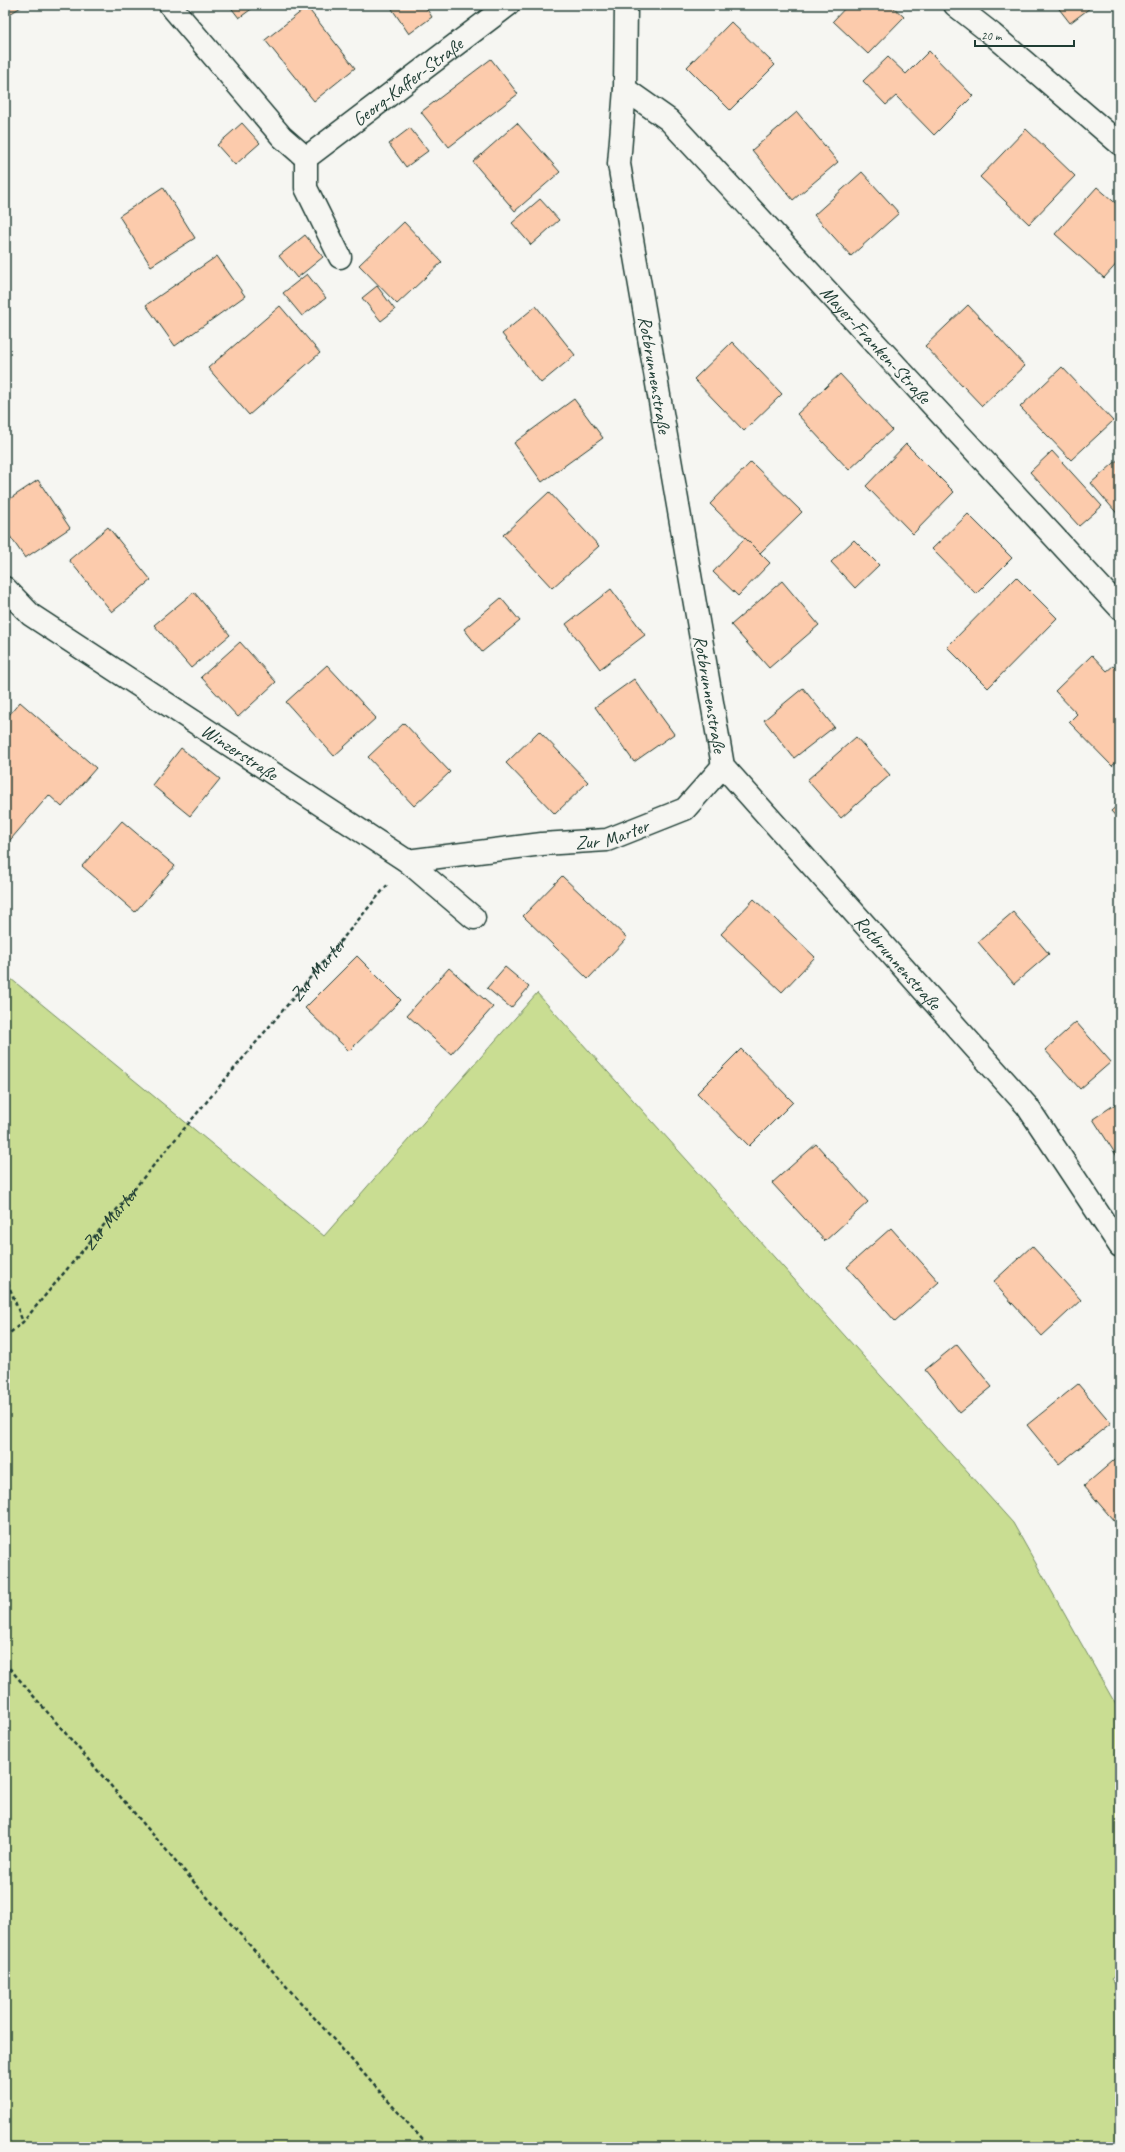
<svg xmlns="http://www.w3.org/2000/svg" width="1125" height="2152" font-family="Caveat,sans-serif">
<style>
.green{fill:#c9dd92;stroke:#748d63}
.building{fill:#fccbac;stroke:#1f3d34}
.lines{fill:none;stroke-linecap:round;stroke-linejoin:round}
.minor-casing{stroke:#1f3d34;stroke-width:25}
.path{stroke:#1f3d34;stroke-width:2.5;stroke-dasharray:4 3;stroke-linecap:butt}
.minor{stroke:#f6f6f2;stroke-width:22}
.labels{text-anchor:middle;stroke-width:3.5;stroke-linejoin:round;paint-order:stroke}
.street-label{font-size:19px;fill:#1f3d34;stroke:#f6f6f2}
</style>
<rect width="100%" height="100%" fill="#f6f6f2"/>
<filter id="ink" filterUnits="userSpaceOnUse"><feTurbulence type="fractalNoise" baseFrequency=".025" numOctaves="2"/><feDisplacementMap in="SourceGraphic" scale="8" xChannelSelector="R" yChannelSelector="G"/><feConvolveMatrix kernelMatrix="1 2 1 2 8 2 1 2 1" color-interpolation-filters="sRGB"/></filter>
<g filter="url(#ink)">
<path class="green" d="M 5,974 L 324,1236 L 537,993 L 1013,1523 L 1120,1712 L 1120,1972 L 1111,1979 L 1120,1990 L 1120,2147 L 5,2147 Z"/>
<g class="building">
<path d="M 5,5 L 19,5 L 21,7 L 5,17 Z"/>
<path d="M 229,5 L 257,5 L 239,18 Z"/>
<path d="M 398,5 L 424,5 L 432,17 L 409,34 L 392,9 Z"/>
<path d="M 848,5 L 891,5 L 904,17 L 868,54 L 833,21 Z"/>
<path d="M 1056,5 L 1094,5 L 1070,23 Z"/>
<path d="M 307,7 L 355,68 L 314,101 L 265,40 Z"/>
<path d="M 731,22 L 775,65 L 730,110 L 687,67 Z"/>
<path d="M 929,51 L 973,96 L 934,135 L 896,96 L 886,105 L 863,81 L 888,57 L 906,74 Z"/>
<path d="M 491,59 L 518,94 L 449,147 L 421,112 Z"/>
<path d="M 797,112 L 838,162 L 793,200 L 752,150 Z"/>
<path d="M 242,123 L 260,143 L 235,165 L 217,145 Z"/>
<path d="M 517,123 L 560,172 L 515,211 L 473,162 Z"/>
<path d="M 410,128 L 428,151 L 406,167 L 389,144 Z"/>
<path d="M 1026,129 L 1075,176 L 1029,224 L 980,177 Z"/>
<path d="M 862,172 L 899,213 L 851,256 L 814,215 Z"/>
<path d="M 163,187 L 195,238 L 151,266 L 119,216 Z"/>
<path d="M 1097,187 L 1120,207 L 1120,260 L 1104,278 L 1055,234 Z"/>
<path d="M 540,199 L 559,220 L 531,245 L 512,223 Z"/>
<path d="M 404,222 L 442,262 L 397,304 L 359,265 Z"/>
<path d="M 305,235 L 323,257 L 297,278 L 279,256 Z"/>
<path d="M 217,256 L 245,296 L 175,346 L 146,305 Z"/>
<path d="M 307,274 L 326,298 L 302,316 L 283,293 Z"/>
<path d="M 377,286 L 395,310 L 381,321 L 362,298 Z"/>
<path d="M 968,305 L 1025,366 L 982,406 L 925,346 Z"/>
<path d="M 280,306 L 320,353 L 249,415 L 208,368 Z"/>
<path d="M 536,306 L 575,355 L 541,383 L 502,334 Z"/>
<path d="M 732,342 L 782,394 L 744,431 L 694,379 Z"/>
<path d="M 1062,367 L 1113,421 L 1071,460 L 1020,407 Z"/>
<path d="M 840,374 L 892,430 L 849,470 L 797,414 Z"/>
<path d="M 574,399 L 603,438 L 542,482 L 514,443 Z"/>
<path d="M 906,444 L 954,492 L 913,534 L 866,486 Z"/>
<path d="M 1052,451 L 1102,506 L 1079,526 L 1030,472 Z"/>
<path d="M 1120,458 L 1120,517 L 1091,483 Z"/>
<path d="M 751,462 L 802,512 L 760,553 L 710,504 Z"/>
<path d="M 38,480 L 70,528 L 25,558 L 5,529 L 5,502 Z"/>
<path d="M 549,492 L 599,546 L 552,588 L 503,535 Z"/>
<path d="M 968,514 L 1012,558 L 976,594 L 932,549 Z"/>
<path d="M 108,527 L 151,580 L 112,612 L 69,560 Z"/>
<path d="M 745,538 L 770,563 L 738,596 L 713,572 Z"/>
<path d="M 854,540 L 879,565 L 855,588 L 831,562 Z"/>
<path d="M 1016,577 L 1057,618 L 988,688 L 947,647 Z"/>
<path d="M 782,581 L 819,625 L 769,668 L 731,625 Z"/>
<path d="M 611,589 L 645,635 L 600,669 L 566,624 Z"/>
<path d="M 194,592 L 230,635 L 191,668 L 154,625 Z"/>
<path d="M 501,598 L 520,621 L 482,652 L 464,629 Z"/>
<path d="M 240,642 L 276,682 L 238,717 L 201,677 Z"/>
<path d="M 1092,655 L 1107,671 L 1113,666 L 1120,673 L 1120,759 L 1112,766 L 1069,722 L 1077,714 L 1055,691 Z"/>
<path d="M 327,665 L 376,718 L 334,756 L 286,702 Z"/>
<path d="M 634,679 L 674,734 L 634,762 L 595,707 Z"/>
<path d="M 803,688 L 834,727 L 794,758 L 764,720 Z"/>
<path d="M 20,702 L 96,768 L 62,807 L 49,795 L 5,846 L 5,720 Z"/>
<path d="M 404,723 L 450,772 L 414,806 L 368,757 Z"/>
<path d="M 539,731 L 588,782 L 555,814 L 506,763 Z"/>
<path d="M 856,737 L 890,775 L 841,818 L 807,780 Z"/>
<path d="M 181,748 L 220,779 L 190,816 L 152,785 Z"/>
<path d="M 1120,803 L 1120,821 L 1111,811 Z"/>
<path d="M 122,821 L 175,866 L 135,912 L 82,866 Z"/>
<path d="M 562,876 L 627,938 L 588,979 L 523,916 Z"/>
<path d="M 754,899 L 815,957 L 782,992 L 721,934 Z"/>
<path d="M 1013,912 L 1049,954 L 1014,984 L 978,942 Z"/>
<path d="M 357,956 L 401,1000 L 349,1051 L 305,1008 Z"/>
<path d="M 505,967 L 529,987 L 511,1008 L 487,988 Z"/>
<path d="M 449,968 L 493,1007 L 451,1054 L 407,1015 Z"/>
<path d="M 1076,1022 L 1111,1062 L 1080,1089 L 1045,1050 Z"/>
<path d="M 741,1049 L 793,1102 L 749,1146 L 697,1093 Z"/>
<path d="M 1120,1101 L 1120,1161 L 1093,1119 Z"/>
<path d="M 816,1144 L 868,1202 L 825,1241 L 772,1183 Z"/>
<path d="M 891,1228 L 939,1282 L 895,1321 L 847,1267 Z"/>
<path d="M 1032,1246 L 1081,1300 L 1042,1336 L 993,1282 Z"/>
<path d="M 957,1344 L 992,1387 L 960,1413 L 925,1370 Z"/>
<path d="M 1078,1384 L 1111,1423 L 1059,1464 L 1027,1425 Z"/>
<path d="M 1120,1455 L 1120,1528 L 1084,1486 Z"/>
</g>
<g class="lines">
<defs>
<g id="minor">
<path id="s2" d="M 170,5 L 282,137 L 306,158 L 508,5"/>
<path id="s3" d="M 626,5 L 625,89 L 619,164 L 723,766 L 1027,1106 L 1120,1246"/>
<path d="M 955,5 L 992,34 L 1120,144"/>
<path id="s4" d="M 625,89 L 669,120 L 1120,608"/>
<path d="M 306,158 L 306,188 L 340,257"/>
<path id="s5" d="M 5,588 L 31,615 L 407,861 L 474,918"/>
<path id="s6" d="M 407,861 L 542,844 L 607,840 L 685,809 L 723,766"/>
</g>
</defs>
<use href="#minor" class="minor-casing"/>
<g class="path">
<path d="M 5,1276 L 23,1322"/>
<path id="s1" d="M 5,1337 L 23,1322 L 389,883"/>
<path d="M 5,1663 L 199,1888 L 429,2147"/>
</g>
<use href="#minor" class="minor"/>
</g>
</g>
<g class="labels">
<g class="street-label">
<text dy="7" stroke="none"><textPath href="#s2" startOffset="332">Georg-Kaffer-Straße</textPath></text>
<text dy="7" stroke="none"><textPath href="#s4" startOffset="359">Mayer-Franken-Straße</textPath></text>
<text dy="7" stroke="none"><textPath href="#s3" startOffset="373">Rotbrunnenstraße</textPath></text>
<text dy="7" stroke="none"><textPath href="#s3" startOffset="697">Rotbrunnenstraße</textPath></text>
<text dy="7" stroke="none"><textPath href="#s5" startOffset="287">Winzerstraße</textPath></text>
<text dy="7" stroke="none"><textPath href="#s6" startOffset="207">Zur Marter</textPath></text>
<text dy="7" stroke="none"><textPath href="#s3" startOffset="1033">Rotbrunnenstraße</textPath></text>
<text dy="7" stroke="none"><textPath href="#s1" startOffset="483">Zur Marter</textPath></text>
<text dy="7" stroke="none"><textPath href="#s1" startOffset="159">Zur Marter</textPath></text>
</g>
</g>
<rect width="1125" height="2152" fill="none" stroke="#f6f6f2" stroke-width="20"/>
<rect x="10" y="10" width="1105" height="2132" fill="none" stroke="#1f3d34" stroke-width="1.5" filter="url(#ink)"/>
<path d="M975 40v6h99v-6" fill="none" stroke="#1f3d34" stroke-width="2"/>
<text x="981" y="40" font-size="12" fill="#1f3d34" stroke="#f6f6f2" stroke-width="3" paint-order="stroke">20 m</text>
</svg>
